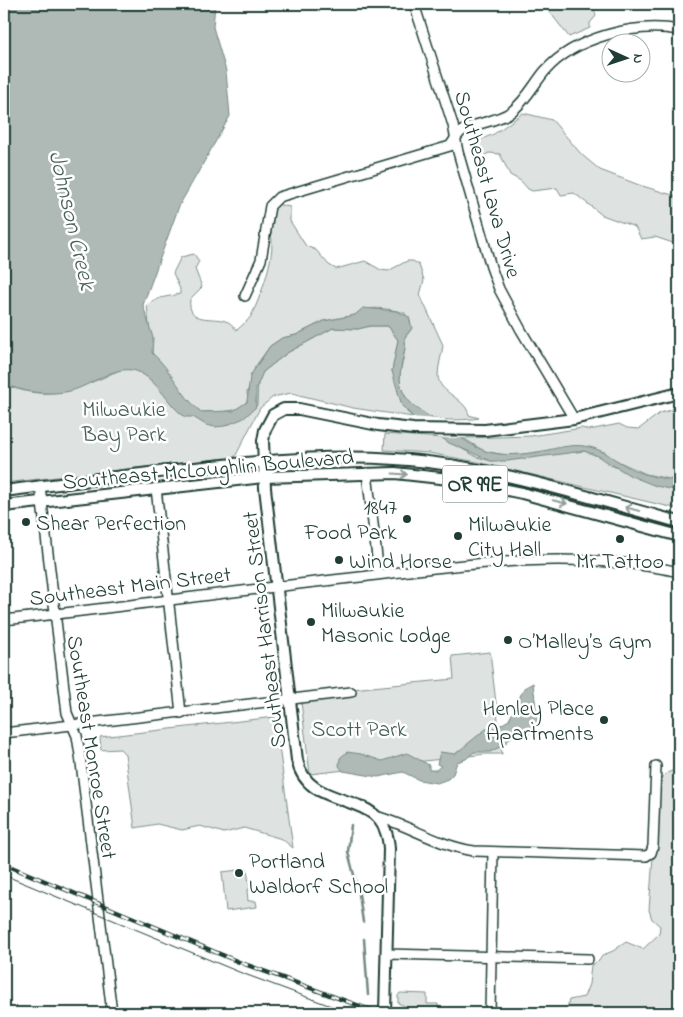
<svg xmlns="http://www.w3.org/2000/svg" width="683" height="1017" font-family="'Indie Flower',sans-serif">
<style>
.green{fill:#dee3e2;stroke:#7e908b}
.water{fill:#afbab7;stroke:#758883}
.pier{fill:#fff}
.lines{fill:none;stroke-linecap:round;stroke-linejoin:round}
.stream{stroke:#758883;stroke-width:2.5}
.minor-casing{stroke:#1f3d34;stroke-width:12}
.major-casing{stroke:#1f3d34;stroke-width:14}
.minor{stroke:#fff;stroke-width:9}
.major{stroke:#fff;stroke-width:10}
.tram{stroke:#1f3d34;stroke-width:1}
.rail-casing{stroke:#1f3d34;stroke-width:4.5}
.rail{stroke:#fff;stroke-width:2.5;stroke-dasharray:8;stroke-linecap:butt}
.oneway{stroke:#8f9e9a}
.poi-dot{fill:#1f3d34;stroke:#fff;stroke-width:2}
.labels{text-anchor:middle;stroke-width:5;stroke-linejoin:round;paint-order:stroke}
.shield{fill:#fff;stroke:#627771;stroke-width:1}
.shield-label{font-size:21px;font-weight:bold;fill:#1f3d34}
.street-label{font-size:22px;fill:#1f3d34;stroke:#fff}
.park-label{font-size:22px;fill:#455e57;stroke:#fff}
.poi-label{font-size:22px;fill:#1f3d34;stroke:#fff;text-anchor:start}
.water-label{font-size:24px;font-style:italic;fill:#4a625b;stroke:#fff}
</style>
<rect width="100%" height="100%" fill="#fff"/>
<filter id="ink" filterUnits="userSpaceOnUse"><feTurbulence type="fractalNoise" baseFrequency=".02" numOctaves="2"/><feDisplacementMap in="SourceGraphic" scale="10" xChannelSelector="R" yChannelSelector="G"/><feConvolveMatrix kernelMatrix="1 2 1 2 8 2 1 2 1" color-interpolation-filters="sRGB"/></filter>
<g filter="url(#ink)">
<g class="green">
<path d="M 553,4 L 593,4 L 596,16 L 590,23 L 590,28 L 569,37 L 549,11 L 554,6 Z"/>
<path d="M 523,113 L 552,120 L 582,155 L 600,170 L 639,185 L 679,197 L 679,245 L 655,237 L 641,239 L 635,227 L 602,215 L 574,193 L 561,195 L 557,188 L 532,191 L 528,189 L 521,181 L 510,175 L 500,154 L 489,153 L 480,158 L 476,147 L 477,141 L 494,134 Z"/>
<path d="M 276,204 L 290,207 L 290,221 L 306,246 L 316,250 L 329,265 L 336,269 L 365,261 L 381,270 L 388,271 L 407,261 L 413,261 L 419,265 L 424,280 L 420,295 L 443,345 C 442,355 438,365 438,376 C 439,394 465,397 469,415 L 479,418 C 470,420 441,421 433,418 C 417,413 400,396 400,379 C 400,364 407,352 405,337 L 411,330 L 405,313 C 391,309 365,304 355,315 L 324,321 L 296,335 L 282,338 L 270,346 L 255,367 L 247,393 L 248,398 C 243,415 215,411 201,412 L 197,409 L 200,414 L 239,417 L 257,405 L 258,380 L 263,372 L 287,353 L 333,328 L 358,329 L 370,326 L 388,326 L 398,340 L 392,371 L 407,412 L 413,417 L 353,408 L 291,393 L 273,397 L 260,408 L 235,457 L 4,483 L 4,384 C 41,400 65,393 100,379 C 108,376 117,370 125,369 C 145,367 168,397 178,410 L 189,402 L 152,353 L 147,305 L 160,298 L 180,294 L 180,289 L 173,273 L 181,257 L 194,254 L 199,261 L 195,269 L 202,287 L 190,299 C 187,326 214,315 228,322 C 233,324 233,328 237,330 C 241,326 248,321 251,316 C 260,299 273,261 272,242 C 271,230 269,215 276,204 Z"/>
<path d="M 679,408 L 679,481 L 646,474 L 613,459 L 605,452 L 577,446 L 511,456 L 484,451 L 463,438 L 531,436 L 582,428 L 589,430 L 619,424 L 627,428 L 639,429 L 660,413 Z"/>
<path d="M 385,434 L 442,438 L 477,457 L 491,461 L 584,451 L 598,456 L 610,465 L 679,491 L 679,509 L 477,462 L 429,453 L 384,450 Z"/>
<path d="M 490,652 L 502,754 L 486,754 L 310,774 L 300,694 L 454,679 L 452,656 Z"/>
<path d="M 275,717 L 293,848 L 282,839 L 244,828 L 224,833 L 200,826 L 182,830 L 157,824 L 135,828 L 125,754 L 120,749 L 101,750 L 100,737 Z"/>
<path d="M 679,768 L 679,1013 L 566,1013 L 569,1000 L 584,997 L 589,984 L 591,965 L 598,962 L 603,955 L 613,951 L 626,942 L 643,949 L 659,934 L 660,926 L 652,919 L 649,910 L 653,857 L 658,842 L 660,780 L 667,773 Z"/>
<path d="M 247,869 L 250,890 L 247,890 L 248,901 L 256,901 L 257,907 L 226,911 L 222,872 Z"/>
<path d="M 400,993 L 427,994 L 427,1004 L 438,1004 L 438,1010 L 458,1010 L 458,1013 L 420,1013 L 398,1003 L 398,996 Z"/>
</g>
<g class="water">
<path d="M 4,4 L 215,4 L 213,27 L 226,71 L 230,116 L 179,206 L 143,305 L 153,338 L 152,353 C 172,370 181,396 201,412 L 233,411 L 247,402 L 250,376 L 270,346 L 282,338 L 296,335 L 324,321 L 355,315 L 363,308 L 397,311 L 409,317 L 412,328 L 405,337 C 407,354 397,369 401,386 C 405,403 421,411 435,420 C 479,449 483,460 539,452 C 553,449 570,444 584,446 C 603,448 615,461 632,469 C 647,476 663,479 679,481 L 679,491 L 656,486 L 631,476 L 598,456 L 584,451 L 507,461 L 491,461 L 449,443 L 413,417 L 402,406 L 392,371 L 398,340 L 388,326 L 370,326 L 358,329 L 333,328 L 287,353 L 263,372 L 256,389 L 256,407 L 244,418 L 225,426 L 215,427 L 206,425 L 193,417 L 185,417 C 168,405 160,384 141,373 C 116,360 90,389 65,392 C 45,395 23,392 4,384 Z"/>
<path d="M 533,683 L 538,725 L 533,727 L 527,736 L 512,736 L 504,745 L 490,752 L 474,752 L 466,759 L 457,762 L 453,774 L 448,779 L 437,783 L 419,780 L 403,772 L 378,777 L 343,771 L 339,766 L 340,758 L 347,752 L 361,754 L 382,761 L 407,753 L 429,765 L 429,770 L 436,770 L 441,766 L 437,764 L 440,752 L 455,754 L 486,729 L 497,727 L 509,720 L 524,688 Z"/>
</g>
<path class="pier" d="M 410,417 L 438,419 L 467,438 L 438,438 Z"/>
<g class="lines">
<g class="stream">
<path d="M 351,825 L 348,852 L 359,894 L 363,922"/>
<path d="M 364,939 L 368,995"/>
</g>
<defs>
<g id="minor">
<path d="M 414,4 L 453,125 L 458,152 L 491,267 L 499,289 L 521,330 L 574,419"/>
<path d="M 245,296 L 261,260 L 270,206 L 279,197 L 450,146 C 453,142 457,135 462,131 C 473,123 497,122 511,112 C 526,101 534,84 545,71 C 575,37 636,22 679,30"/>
<path d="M 367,473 L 379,574"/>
<path d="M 40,486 L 67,713 L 77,736 L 80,755 L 112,1013"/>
<path d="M 156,488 L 181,713"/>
<path d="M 4,620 C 123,607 241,590 360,577 C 465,564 574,549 679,572"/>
<path d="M 4,733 L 351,692"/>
<path d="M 379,817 C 412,827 440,846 474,851 L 646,856 L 651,853 L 653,846 L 656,766"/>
<path d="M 387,954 L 588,959"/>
<path d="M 490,1013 L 493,852"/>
</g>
<g id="major">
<path d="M 4,491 C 74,482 144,473 214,466 C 274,460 335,455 395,459 C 492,465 586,497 679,522"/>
<path d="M 4,506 L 264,477 L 395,473 L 458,480 L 522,493 L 679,536"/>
<path d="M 385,1013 L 389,849 C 386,784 309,816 297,760 L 265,488 L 263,441 L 265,430 L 273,415 L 284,409 L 299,409 L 378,425 L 413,429 L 485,430 L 574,419 L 679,393"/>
</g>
</defs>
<use href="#minor" class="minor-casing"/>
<use href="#major" class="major-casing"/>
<use href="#minor" class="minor"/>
<use href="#major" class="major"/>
<path class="tram" d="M 4,875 L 239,972 L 350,1013"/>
<defs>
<path id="rail" d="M 4,864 L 239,962 L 379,1013"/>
</defs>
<use href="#rail" class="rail-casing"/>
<use href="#rail" class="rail"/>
</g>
<defs><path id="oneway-shaft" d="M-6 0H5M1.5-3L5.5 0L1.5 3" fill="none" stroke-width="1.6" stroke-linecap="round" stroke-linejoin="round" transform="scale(1.25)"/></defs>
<g class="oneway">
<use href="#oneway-shaft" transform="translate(400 474) rotate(4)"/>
<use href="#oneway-shaft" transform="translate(560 502) rotate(14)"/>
<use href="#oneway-shaft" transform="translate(632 509) rotate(-165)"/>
</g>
</g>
<g class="poi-dot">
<circle cx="407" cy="519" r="5"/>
<circle cx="26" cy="522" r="5"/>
<circle cx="458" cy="536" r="5"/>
<circle cx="620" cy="539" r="5"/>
<circle cx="339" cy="560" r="5"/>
<circle cx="311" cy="622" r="5"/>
<circle cx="508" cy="640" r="5"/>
<circle cx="604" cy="720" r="5"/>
<circle cx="239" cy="873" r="5"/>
</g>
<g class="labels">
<rect class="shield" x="442.5" y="465.5" width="65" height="37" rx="4"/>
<g class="shield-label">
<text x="475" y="491">OR 99E</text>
</g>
<g class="street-label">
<text transform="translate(489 184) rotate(74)" y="8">Southeast Lava Drive</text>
<text transform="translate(208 468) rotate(-5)" y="8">Southeast McLoughlin Boulevard</text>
<text transform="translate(130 585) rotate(-7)" y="8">Southeast Main Street</text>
<text transform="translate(263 630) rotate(-97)" y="8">Southeast Harrison Street</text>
<text transform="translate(93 747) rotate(81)" y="8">Southeast Monroe Street</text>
</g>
<g class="park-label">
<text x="124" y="416">Milwaukie<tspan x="124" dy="25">Bay Park</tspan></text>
<text x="359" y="736">Scott Park</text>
</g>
<g class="poi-label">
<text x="397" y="514" text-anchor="end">1847<tspan x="397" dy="25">Food Park</tspan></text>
<text x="36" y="530">Shear Perfection</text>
<text x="468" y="531">Milwaukie<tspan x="468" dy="25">City Hall</tspan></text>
<text x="349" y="568">Wind Horse</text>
<text x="620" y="568" text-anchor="middle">Mr Tattoo</text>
<text x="321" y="617">Milwaukie<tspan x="321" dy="25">Masonic Lodge</tspan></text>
<text x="518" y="648">O’Malley’s Gym</text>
<text x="594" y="715" text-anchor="end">Henley Place<tspan x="594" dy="25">Apartments</tspan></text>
<text x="249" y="868">Portland<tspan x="249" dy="25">Waldorf School</tspan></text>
</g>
<g class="water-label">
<text transform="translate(73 220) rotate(77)" y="8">Johnson Creek</text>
</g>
</g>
<rect width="683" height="1017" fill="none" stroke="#fff" stroke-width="20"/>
<rect x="10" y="10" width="663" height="997" fill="none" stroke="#1f3d34" stroke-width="2" filter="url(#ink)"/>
<g transform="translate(626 58) rotate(93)"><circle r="24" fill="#ffffff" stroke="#a5b1ae"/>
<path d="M0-4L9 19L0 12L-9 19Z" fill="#1f3d34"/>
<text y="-8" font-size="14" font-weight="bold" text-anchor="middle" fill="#1f3d34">N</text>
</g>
</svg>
